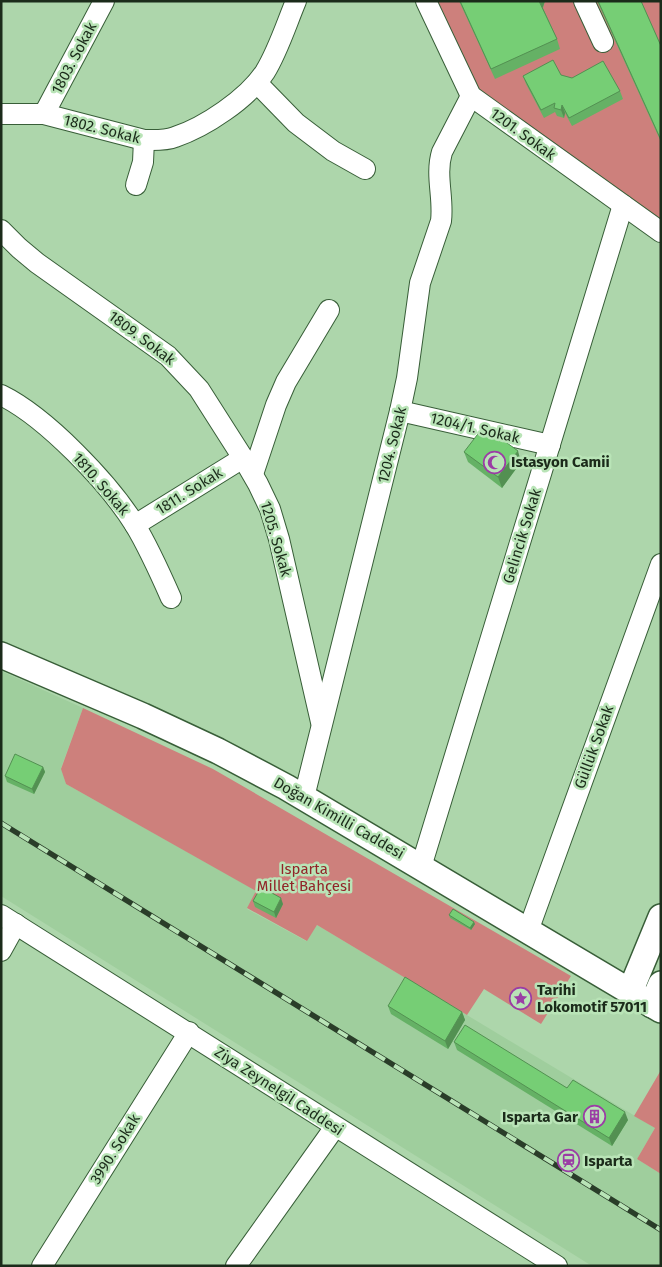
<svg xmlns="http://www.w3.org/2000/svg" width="662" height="1267" font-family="'Fira Sans',sans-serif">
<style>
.built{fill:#9fce9d}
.green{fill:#cd807c}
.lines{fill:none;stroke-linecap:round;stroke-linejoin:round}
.minor-casing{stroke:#385e38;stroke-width:22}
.major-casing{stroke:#385e38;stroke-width:28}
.minor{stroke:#fff;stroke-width:20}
.major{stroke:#fff;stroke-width:25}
.rail-casing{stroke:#2a3d29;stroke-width:5.5}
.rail{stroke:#b9e4b7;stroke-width:4;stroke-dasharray:11;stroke-linecap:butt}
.wall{fill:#65b165}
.shaded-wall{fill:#539052}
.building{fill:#76ce75;stroke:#539052}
.labels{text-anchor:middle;stroke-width:5;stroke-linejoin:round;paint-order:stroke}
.street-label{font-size:15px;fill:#1b2b1a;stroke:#b9e4b7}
.poi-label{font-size:15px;font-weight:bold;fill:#1b2b1a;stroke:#b9e4b7;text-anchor:start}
.park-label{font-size:15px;fill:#912428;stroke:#b9e4b7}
</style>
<rect width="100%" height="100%" fill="#add6ab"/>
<path class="built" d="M 1,671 L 83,708 L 61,768 L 66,784 L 257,891 L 247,909 L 306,941 L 317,925 L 655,1128 L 637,1159 L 661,1174 L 661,1266 L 592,1266 L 1,896 Z"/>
<g class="green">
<path d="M 434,1 L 661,1 L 661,221 L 476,91 Z"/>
<path d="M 83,708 L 213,769 L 571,976 L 541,1024 L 484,989 L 467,1015 L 317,925 L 307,941 L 247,908 L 256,891 L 66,784 L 61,769 Z"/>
<path d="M 661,1070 L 661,1174 L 637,1159 L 655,1128 L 634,1116 Z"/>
</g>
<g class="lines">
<defs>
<g id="minor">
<path d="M 426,1 L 471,96 L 661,232"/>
<path d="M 584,1 L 603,42"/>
<path d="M 257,83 L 296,123 L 333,151 L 365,169"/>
<path d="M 1,114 L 44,114 L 144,140 C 154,140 165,141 175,137 C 205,127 247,99 265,72 C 278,51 286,25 296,1"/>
<path d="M 44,114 L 104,1"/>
<path d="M 136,185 L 143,162 L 144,140"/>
<path d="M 1,230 L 19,248 L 37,263 L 168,356 L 199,389 L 243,458 L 258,484 L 270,509 L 279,539 L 321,722"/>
<path d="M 1,395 C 46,417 109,483 135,525 C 149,548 160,573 171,598"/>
<path d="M 400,411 L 550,445"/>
<path d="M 253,474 L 276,405 L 286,382 L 329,310"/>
<path d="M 135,525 L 243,458"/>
<path d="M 304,797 L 400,411 L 407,378 L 420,283 L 441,221 C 444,198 435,175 442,152 L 471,96"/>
<path d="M 421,867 L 623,205"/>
<path d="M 1,915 L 557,1266"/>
<path d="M 528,931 L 661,564"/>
<path d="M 1,951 L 16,924"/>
<path d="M 42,1266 L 189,1032"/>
<path d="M 236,1266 L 335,1127"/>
</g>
<g id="major">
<path d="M 1,655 L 143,716 L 218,751 L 286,787 L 661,1010"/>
<path d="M 630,992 L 661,917"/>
<path d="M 652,1005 L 661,984"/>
</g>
</defs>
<use href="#minor" class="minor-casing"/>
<use href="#major" class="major-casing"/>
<use href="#minor" class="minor"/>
<use href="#major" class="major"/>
<defs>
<path id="rail" d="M 1,823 L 661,1230"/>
</defs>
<use href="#rail" class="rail-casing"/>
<use href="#rail" class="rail"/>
</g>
<g class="wall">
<path d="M 459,1 L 545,1 L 543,8 L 557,39 L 560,49 L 495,79 Z"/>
<path d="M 597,1 L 641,1 L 661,46 L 661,142 Z"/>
<path d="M 561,75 L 620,91 L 623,99 L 572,126 L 565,113 L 564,118 L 557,116 L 555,112 L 544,118 L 526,84 L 523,76 Z"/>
<path d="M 464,452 L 521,462 L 502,488 L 468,462 Z"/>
<path d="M 43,767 L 45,772 L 34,794 L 7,782 L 5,776 Z"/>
<path d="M 253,901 L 283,904 L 276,918 L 255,907 Z"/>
<path d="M 449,915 L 475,924 L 471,930 L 450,918 Z"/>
<path d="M 388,1006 L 462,1012 L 465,1020 L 448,1049 L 391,1014 Z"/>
<path d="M 454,1042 L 567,1088 L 628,1120 L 612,1146 L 457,1050 Z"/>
</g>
<g class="shaded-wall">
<path d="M 539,1 L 545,1 L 542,9 Z"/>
<path d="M 562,105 L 565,113 L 564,118 L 561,110 Z"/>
<path d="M 518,451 L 521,462 L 502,488 L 498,477 Z"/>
<path d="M 43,767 L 45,772 L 34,794 L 32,789 Z"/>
<path d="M 281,898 L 283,904 L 276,918 L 274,912 Z"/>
<path d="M 474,922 L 475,924 L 471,930 L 470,928 Z"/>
<path d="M 462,1012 L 465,1020 L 448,1049 L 445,1041 Z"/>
<path d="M 625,1112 L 628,1120 L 612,1146 L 609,1138 Z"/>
</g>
<g class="building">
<path d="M 460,1 L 539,1 L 557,39 L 491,69 Z"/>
<path d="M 598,1 L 641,1 L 661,46 L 661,140 Z"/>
<path d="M 553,60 L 561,75 L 572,78 L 603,61 L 620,91 L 569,118 L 562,105 L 561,110 L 554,108 L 555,103 L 541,110 L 523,76 Z"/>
<path d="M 484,426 L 518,451 L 498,477 L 464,452 Z"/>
<path d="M 15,754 L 43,767 L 32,789 L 5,776 Z"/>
<path d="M 261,887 L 281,898 L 274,912 L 253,901 Z"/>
<path d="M 453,909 L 474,922 L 470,928 L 449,915 Z"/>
<path d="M 405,977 L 462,1012 L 445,1041 L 388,1006 Z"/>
<path d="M 465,1025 L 567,1088 L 573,1080 L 625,1112 L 609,1138 L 454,1042 Z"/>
</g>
<defs>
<symbol id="mosque-ring" viewBox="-11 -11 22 22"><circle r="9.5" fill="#b9e4b7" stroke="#9b3da5" stroke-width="1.5"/><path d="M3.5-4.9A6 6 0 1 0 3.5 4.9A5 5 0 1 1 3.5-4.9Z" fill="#9b3da5"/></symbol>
<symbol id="sight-ring" viewBox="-11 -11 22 22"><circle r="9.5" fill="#b9e4b7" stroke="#9b3da5" stroke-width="1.5"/><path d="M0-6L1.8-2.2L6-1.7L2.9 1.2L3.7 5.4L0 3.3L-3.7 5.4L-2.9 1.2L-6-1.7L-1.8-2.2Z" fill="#9b3da5"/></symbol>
<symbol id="building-ring" viewBox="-11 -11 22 22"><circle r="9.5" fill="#b9e4b7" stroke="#9b3da5" stroke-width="1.5"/><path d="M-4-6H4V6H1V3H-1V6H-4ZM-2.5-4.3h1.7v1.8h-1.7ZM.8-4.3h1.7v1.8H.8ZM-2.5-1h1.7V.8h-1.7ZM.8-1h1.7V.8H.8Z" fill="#9b3da5"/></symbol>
<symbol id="station-ring" viewBox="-11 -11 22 22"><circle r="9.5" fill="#b9e4b7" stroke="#9b3da5" stroke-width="1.5"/><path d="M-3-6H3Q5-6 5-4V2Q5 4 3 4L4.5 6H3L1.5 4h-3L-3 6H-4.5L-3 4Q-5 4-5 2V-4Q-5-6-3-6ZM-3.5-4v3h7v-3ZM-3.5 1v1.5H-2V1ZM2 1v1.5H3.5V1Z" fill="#9b3da5"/></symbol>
</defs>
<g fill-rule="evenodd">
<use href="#mosque-ring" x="482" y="450" width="25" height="25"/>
<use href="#sight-ring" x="508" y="986" width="25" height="25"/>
<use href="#building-ring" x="582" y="1104" width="25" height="25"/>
<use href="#station-ring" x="556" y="1148" width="25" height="25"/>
</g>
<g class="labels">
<g class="street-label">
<text transform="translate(74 58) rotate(-62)" y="5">1803. Sokak</text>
<text transform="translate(102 129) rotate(14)" y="5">1802. Sokak</text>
<text transform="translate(523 134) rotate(36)" y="5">1201. Sokak</text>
<text transform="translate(142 338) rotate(37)" y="5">1809. Sokak</text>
<text transform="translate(475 428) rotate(13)" y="5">1204/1. Sokak</text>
<text transform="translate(392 445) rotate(-76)" y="5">1204. Sokak</text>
<text transform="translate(101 484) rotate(49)" y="5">1810. Sokak</text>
<text transform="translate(189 491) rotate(-32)" y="5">1811. Sokak</text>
<text transform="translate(522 536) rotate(-73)" y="5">Gelincik Sokak</text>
<text transform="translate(276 539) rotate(74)" y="5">1205. Sokak</text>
<text transform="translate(594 747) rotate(-70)" y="5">Güllük Sokak</text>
<text transform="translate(339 818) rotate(30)" y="5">Doğan Kimilli Caddesi</text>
<text transform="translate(279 1091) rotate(33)" y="5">Ziya Zeynelgil Caddesi</text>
<text transform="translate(115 1149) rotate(-58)" y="5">3990. Sokak</text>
</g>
<g class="poi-label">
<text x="511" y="467">Istasyon Camii</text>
<text x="537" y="995">Tarihi<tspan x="537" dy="17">Lokomotif 57011</tspan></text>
<text x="578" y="1122" text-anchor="end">Isparta Gar</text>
<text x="584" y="1166">Isparta</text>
</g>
<g class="park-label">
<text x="304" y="874">Isparta<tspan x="304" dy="17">Millet Bahçesi</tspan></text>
</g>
</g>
<rect width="662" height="1267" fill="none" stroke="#1b2b1a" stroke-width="5"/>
</svg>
